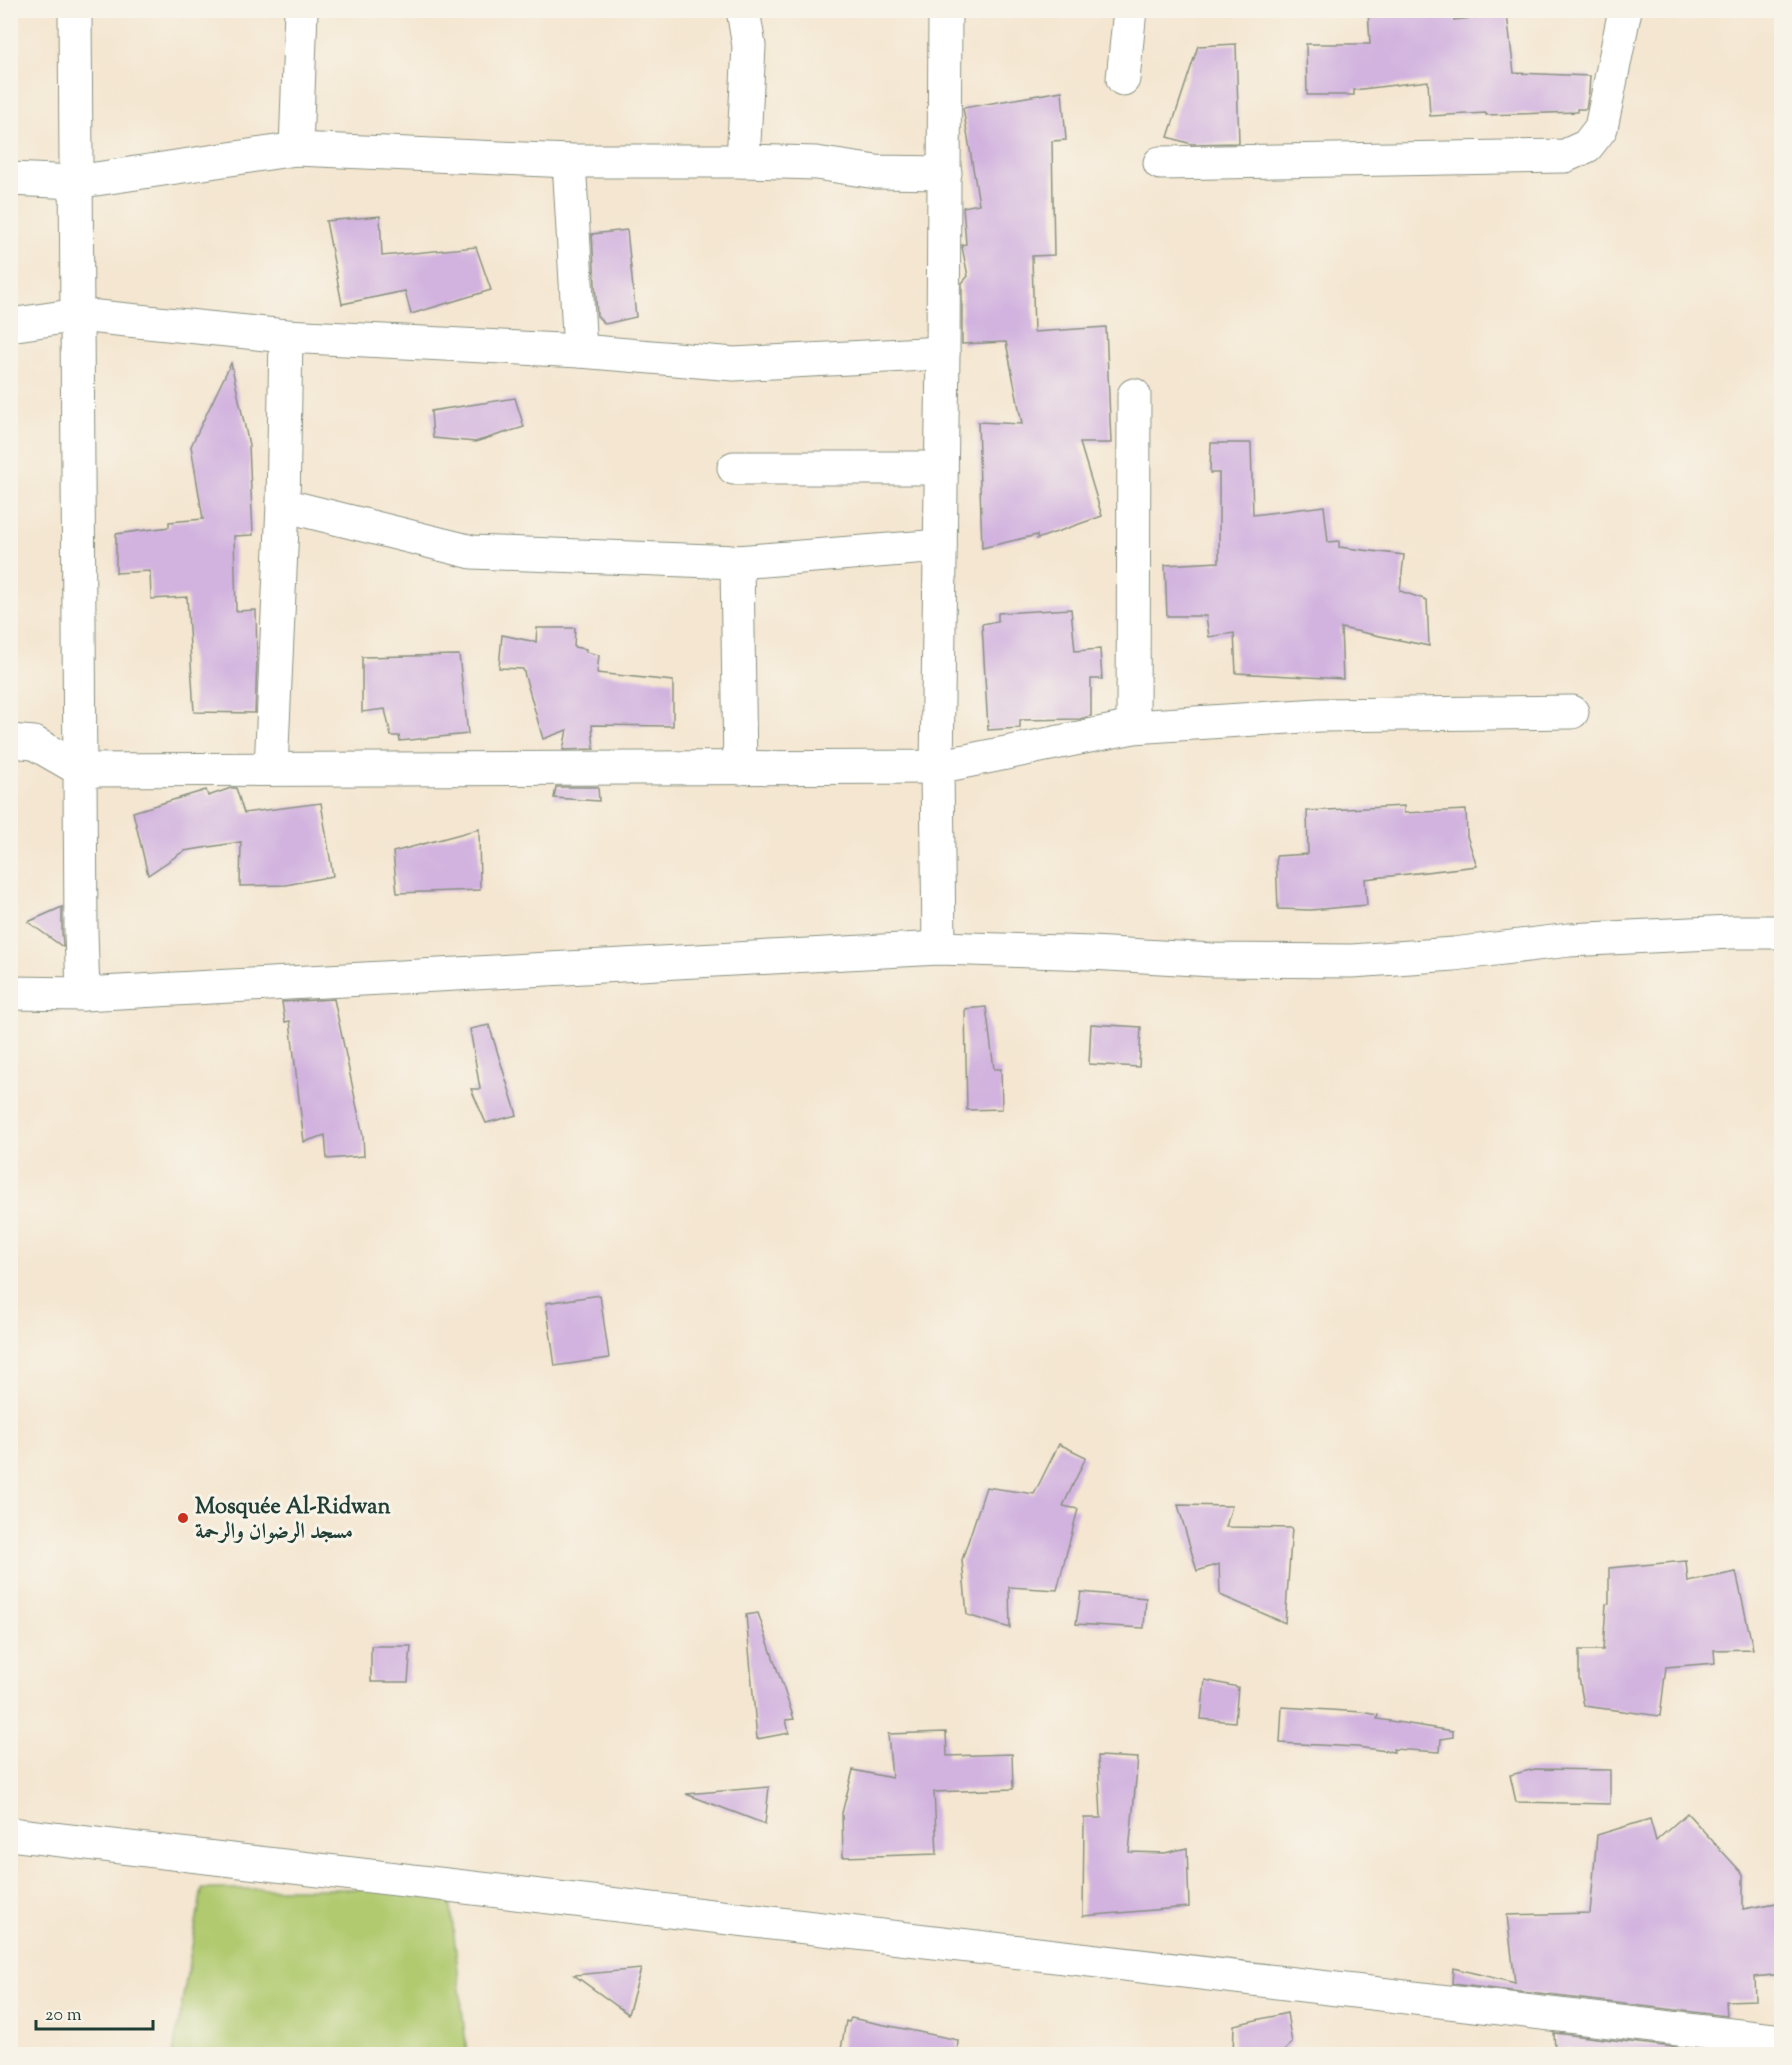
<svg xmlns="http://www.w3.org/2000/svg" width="1792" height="2065" font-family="'Sorts Mill Goudy',Amiri,serif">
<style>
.green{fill:#b1ca70;stroke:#688452;stroke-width:1.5}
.building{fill:#d2b3df}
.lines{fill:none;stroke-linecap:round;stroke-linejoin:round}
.street-casing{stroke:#8a9282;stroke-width:35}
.street{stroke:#fff;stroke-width:33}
.poi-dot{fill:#c8321e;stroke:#f7f3e8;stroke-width:2}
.labels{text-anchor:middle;stroke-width:6;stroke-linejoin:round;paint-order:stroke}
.poi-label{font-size:22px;font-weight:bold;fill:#1f3d34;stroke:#f7f3e8;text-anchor:start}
</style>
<rect width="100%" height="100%" fill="#f7f3e8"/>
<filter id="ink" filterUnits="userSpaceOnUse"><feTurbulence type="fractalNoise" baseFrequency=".0167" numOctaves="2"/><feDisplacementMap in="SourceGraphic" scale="12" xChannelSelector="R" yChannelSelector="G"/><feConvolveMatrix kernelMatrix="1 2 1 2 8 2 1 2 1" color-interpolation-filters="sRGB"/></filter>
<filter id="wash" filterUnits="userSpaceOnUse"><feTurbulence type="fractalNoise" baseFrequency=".008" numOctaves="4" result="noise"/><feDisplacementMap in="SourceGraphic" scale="24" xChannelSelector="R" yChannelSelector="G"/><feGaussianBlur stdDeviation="1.35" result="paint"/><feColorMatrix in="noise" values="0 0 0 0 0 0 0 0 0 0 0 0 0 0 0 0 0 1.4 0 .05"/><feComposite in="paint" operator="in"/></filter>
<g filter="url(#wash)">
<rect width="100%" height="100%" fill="#f4e6d0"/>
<path class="green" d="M 202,1889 L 449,1889 L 467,2054 L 173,2054 Z"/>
<g id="blocks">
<g class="building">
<path d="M 1368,10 L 1453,10 L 1454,20 L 1507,14 L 1514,73 L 1590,76 L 1589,92 L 1586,109 L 1577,109 L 1577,112 L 1486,115 L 1486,113 L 1430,116 L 1428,81 L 1354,90 L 1354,95 L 1307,95 L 1306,44 L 1370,44 Z"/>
<path d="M 1236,44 L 1239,143 L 1191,144 L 1168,137 L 1198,46 Z"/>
<path d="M 1062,91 L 1066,140 L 1052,141 L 1054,255 L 1032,256 L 1034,332 L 1106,327 L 1111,443 L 1080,443 L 1102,516 L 1037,539 L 1037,535 L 982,548 L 978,422 L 1022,424 L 1006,342 L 962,344 L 962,283 L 968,276 L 962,247 L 962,245 L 966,244 L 963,207 L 979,204 L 963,108 Z"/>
<path d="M 380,216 L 382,256 L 476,247 L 491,290 L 411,314 L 405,291 L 342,304 L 326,221 Z"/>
<path d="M 627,230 L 636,317 L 605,324 L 597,316 L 592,234 Z"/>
<path d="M 231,363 L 249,445 L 253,535 L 234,536 L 236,611 L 256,610 L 257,661 L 255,713 L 194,712 L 187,597 L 151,599 L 150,571 L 116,573 L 116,534 L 169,527 L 169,522 L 203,519 L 191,446 Z"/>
<path d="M 515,398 L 524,427 L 475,442 L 433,438 L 431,411 Z"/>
<path d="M 1211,443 L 1251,443 L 1253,515 L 1324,506 L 1328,542 L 1339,541 L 1339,547 L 1404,555 L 1400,591 L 1427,600 L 1429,646 L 1341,628 L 1343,679 L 1236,673 L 1234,633 L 1209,637 L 1206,616 L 1167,616 L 1165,565 L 1219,562 L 1219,473 L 1210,473 Z"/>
<path d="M 1071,609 L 1075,651 L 1100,649 L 1102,679 L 1091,679 L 1091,716 L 1080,719 L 1020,720 L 1020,728 L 988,730 L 982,624 L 998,621 L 998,613 Z"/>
<path d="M 537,628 L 575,628 L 574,647 L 586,649 L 586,652 L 599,655 L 597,673 L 673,681 L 673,726 L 592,725 L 594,749 L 563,750 L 567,730 L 543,739 L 523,669 L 499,668 L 502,635 L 536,642 Z"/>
<path d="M 459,655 L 468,734 L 400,741 L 399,736 L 391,736 L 385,709 L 362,712 L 362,657 Z"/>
<path d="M 556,787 L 598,787 L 599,801 L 554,798 Z"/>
<path d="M 231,788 L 236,788 L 244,813 L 321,803 L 333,876 L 286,885 L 240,886 L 241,842 L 184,851 L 148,875 L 133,812 L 206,790 L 208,796 Z"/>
<path d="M 1404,806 L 1404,813 L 1466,810 L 1467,836 L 1477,866 L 1365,879 L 1367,905 L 1311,910 L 1278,909 L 1276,856 L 1308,854 L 1307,811 Z"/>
<path d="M 479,829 L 480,890 L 397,893 L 393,852 Z"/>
<path d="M 62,907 L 62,931 L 63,947 L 28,922 Z"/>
<path d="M 334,999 L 363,1136 L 364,1156 L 327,1159 L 325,1135 L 304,1142 L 290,1021 L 285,1022 L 282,1002 Z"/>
<path d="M 986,1007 L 994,1069 L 1001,1069 L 1002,1109 L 967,1110 L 965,1009 Z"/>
<path d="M 1091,1024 L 1141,1027 L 1139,1067 L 1089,1064 Z"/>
<path d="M 489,1025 L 517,1115 L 486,1123 L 471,1089 L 480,1089 L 470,1029 Z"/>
<path d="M 600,1295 L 609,1358 L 555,1366 L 546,1303 Z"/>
<path d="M 1059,1444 L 1086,1457 L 1063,1506 L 1078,1509 L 1057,1590 L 1009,1587 L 1010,1628 L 967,1615 L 962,1560 L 986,1487 L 1034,1494 Z"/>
<path d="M 1178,1505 L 1232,1506 L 1226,1527 L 1292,1528 L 1285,1623 L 1220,1595 L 1219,1564 L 1197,1571 Z"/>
<path d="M 1686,1561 L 1688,1582 L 1736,1572 L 1753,1649 L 1714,1650 L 1715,1663 L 1666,1667 L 1660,1716 L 1584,1706 L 1579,1678 L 1579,1650 L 1603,1650 L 1606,1604 L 1609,1604 L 1609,1568 Z"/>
<path d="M 1081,1592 L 1146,1598 L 1144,1628 L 1076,1624 Z"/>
<path d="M 758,1613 L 794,1719 L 786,1720 L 789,1733 L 757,1739 L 746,1615 Z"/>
<path d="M 371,1646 L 411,1646 L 408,1682 L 371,1682 Z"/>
<path d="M 1205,1680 L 1238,1687 L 1235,1722 L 1201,1719 Z"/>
<path d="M 1282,1707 L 1362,1712 L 1378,1715 L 1377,1719 L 1453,1731 L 1453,1737 L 1441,1739 L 1440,1752 L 1393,1749 L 1394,1752 L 1357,1747 L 1280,1743 Z"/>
<path d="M 946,1732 L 947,1756 L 1012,1754 L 1013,1789 L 934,1792 L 937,1854 L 843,1857 L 842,1813 L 853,1770 L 892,1778 L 888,1734 Z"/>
<path d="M 1098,1756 L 1138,1758 L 1129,1852 L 1165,1853 L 1187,1848 L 1189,1907 L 1083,1916 L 1084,1818 L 1101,1818 Z"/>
<path d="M 1535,1769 L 1610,1770 L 1610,1804 L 1516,1802 L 1510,1775 Z"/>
<path d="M 769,1787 L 765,1824 L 686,1794 Z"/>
<path d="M 1687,1813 L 1743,1874 L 1743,1909 L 1782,1902 L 1782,1974 L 1755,1977 L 1756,2000 L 1726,2001 L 1727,2016 L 1452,1984 L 1453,1968 L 1515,1983 L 1507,1915 L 1590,1913 L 1597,1835 L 1650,1819 L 1656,1841 Z"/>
<path d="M 641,1969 L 628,2014 L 574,1975 Z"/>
<path d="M 1287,2013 L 1292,2043 L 1280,2055 L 1233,2055 L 1234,2025 Z"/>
<path d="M 851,2018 L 958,2040 L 957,2055 L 840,2055 L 846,2021 L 849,2022 Z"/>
<path d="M 1554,2033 L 1698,2050 L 1698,2055 L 1610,2055 L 1569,2048 L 1555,2049 Z"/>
</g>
</g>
</g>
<g filter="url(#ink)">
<use href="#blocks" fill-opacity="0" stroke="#8a9282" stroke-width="1.5"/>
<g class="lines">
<defs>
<g id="street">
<path d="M 75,10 L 81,931 L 83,994"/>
<path d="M 1123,79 L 1130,10"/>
<path d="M 296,149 L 301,10"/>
<path d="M 569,161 L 580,351"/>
<path d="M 743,161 L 749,46 L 743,10"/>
<path d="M 1160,163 L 1565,156 L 1587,146 L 1601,128 L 1625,10"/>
<path d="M 10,179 L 76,182 L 296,149 L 569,161 L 743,161 L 816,163 L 876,172 L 945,173"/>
<path d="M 10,325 L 78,315 L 286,336 L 580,351 L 734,364 L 943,353"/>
<path d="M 734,468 L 941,468"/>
<path d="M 283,505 L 472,552 L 737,562 L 940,546"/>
<path d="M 737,562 L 740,768"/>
<path d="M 1133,727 L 1134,395"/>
<path d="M 10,741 L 34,743 L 81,770 L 937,767 L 1133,727 L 1319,715 L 1572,712"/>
<path d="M 271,769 L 283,505 L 286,336"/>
<path d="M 939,948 L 937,767 L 943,353 L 945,10"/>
<path d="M 10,993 L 83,994 L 939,948 L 1091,953 L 1213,960 L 1352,961 L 1454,954 L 1569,940 L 1731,932 L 1782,932"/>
<path d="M 10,1834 L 1782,2041"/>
</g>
</defs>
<use href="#street" class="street-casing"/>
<use href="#street" class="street"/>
</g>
</g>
<circle class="poi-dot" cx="183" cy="1518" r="6"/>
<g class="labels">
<g class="poi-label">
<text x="195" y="1513">Mosquée Al-Ridwan<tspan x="195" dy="25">مسجد الرضوان والرحمة</tspan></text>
</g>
</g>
<rect width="1792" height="2065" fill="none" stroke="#f7f3e8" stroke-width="36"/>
<path d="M36 2020v9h117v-9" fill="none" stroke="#1f3d34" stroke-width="3"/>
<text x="45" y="2020" font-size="18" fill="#1f3d34" stroke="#f7f3e8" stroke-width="4.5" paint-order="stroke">20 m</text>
</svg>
